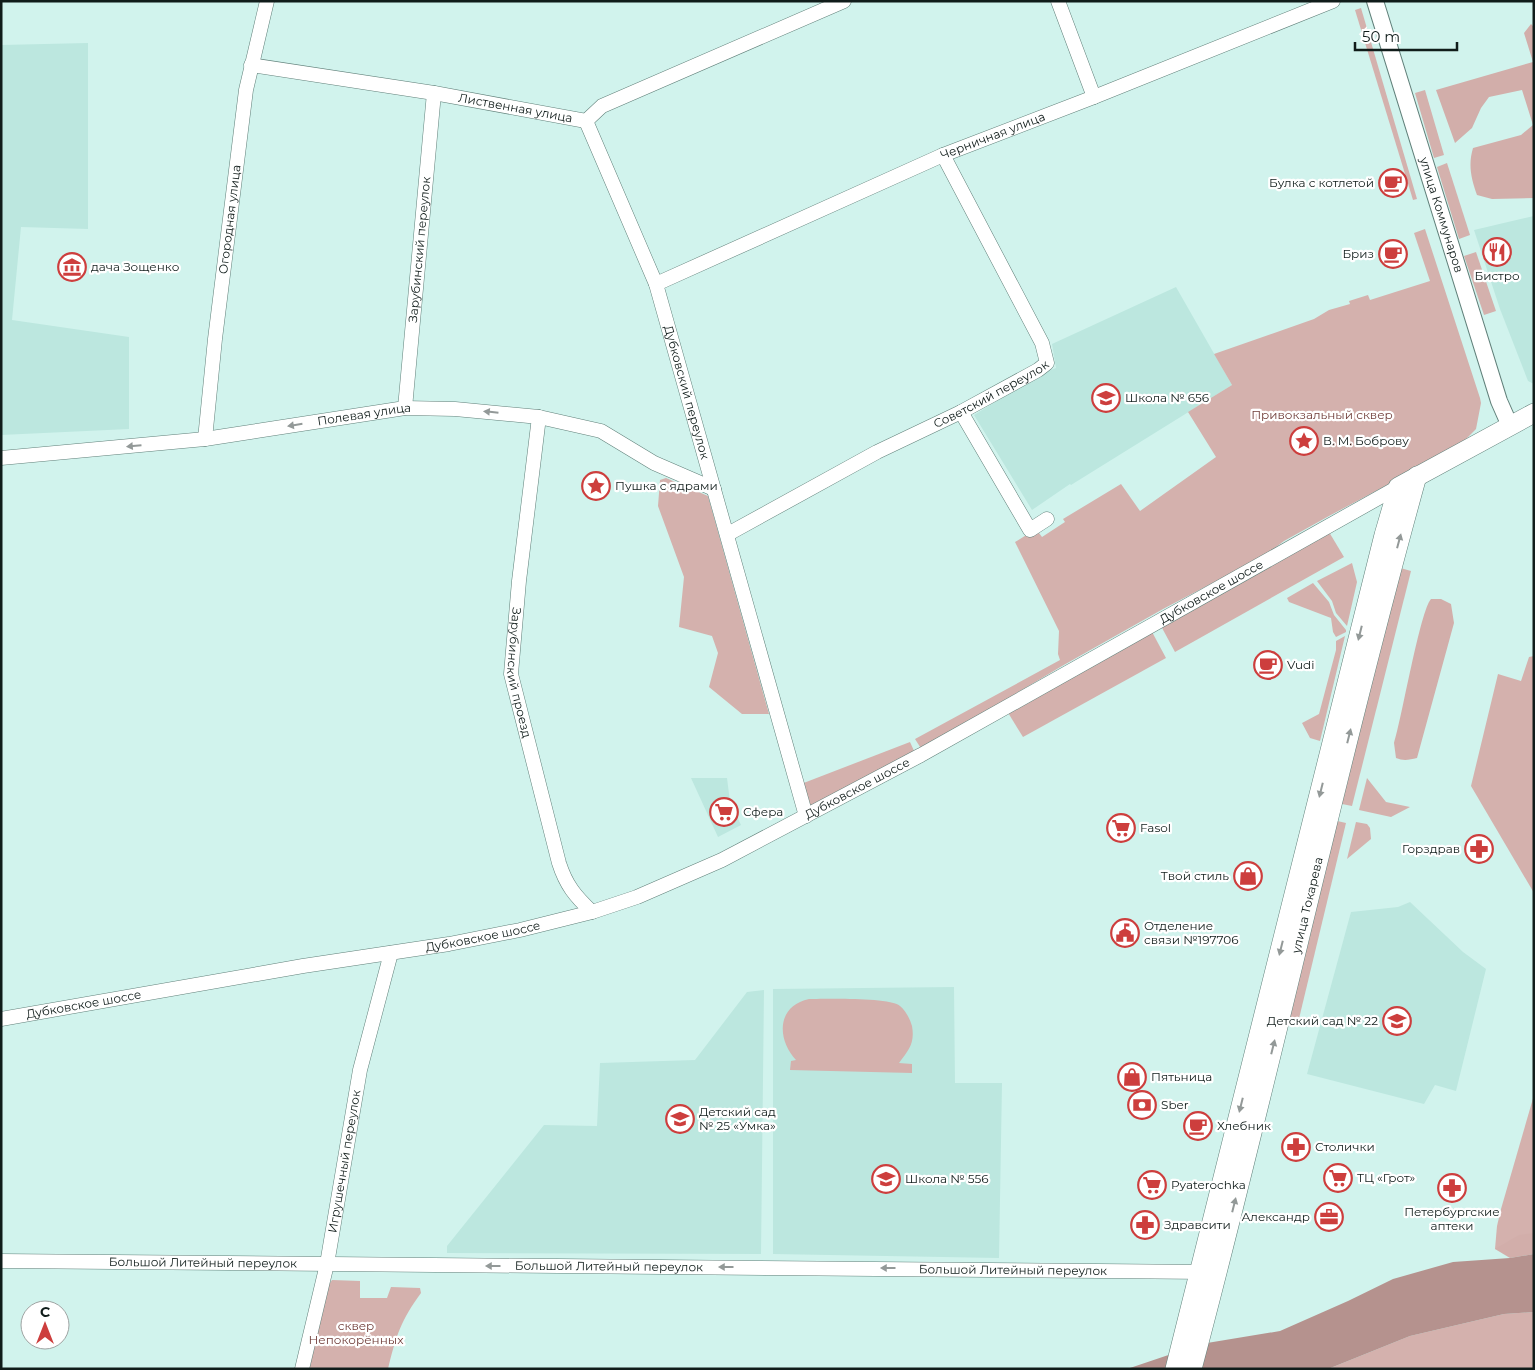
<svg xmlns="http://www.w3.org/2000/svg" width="1535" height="1370" font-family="Montserrat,sans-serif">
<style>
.built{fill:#bce7df}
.green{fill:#d4b1ad}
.forest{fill:#d2aeaa}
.water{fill:#b5928e}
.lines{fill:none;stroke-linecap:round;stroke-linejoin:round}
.minor-casing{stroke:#61807a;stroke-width:15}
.tertiary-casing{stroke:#61807a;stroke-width:18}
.secondary-casing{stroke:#61807a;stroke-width:20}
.minor{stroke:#fff;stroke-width:14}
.tertiary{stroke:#fff;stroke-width:16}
.secondary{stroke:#fff;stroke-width:19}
.oneway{fill:#939998}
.labels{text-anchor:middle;stroke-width:4.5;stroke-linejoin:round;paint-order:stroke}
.street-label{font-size:12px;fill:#101c1a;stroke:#fff}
.poi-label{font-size:12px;fill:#101c1a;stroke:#fff;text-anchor:start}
.park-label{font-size:12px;fill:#6f3c38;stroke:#fff}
</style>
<rect width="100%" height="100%" fill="#d1f3ed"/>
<g class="built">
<path d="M 88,43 L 88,229 L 21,227 L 12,320 L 129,337 L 129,429 L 1,435 L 1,45 Z"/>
<path d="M 1534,216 L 1534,384 L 1528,381 L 1500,309 L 1474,230 Z"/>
<path d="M 1176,287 L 1232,385 L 1071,485 L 1070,484 L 1032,510 L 974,415 L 1041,374 L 1056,368 L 1052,344 Z"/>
<path d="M 691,778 L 727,778 L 730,802 L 741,825 L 718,837 Z"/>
<path d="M 1410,902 L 1463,952 L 1486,969 L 1456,1091 L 1435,1085 L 1424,1104 L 1307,1074 L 1351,912 L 1398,907 Z"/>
<path d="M 954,987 L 955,1083 L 1002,1083 L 999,1258 L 773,1254 L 773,989 Z"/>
<path d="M 764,990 L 761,1254 L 447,1253 L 447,1246 L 544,1125 L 597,1126 L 600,1063 L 695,1060 L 747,992 Z"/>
</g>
<g class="green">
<path d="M 1361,8 L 1417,199 L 1413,200 L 1355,10 Z"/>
<path d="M 1425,90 L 1444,155 L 1434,158 L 1415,93 Z"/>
<path d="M 1447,163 L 1470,235 L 1459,239 L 1437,167 Z"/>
<path d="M 1425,229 L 1480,398 L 1481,403 L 1476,429 L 1465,440 L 1466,443 L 1329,516 L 1284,541 L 1264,556 L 1163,609 L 1062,666 L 922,750 L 915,739 L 1060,660 L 1058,654 L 1059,631 L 1015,542 L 1036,529 L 1042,537 L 1065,522 L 1063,519 L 1121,484 L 1140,511 L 1216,457 L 1188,412 L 1232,385 L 1214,354 L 1314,319 L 1329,310 L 1350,304 L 1349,301 L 1368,295 L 1370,300 L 1430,281 L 1414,233 Z"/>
<path d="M 1476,252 L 1496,311 L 1484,315 L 1464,256 Z"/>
<path d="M 666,478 L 708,496 L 769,714 L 742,714 L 709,687 L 718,653 L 712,636 L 679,627 L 684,577 L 658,506 L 660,480 Z"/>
<path d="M 1329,532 L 1344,557 L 1175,652 L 1161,626 Z"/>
<path d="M 1352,563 L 1357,582 L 1347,626 L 1336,613 L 1332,601 L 1317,581 Z"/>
<path d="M 1397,567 L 1411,571 L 1352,806 L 1337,803 Z"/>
<path d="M 1313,583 L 1329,602 L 1334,615 L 1346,630 L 1346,632 L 1336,637 L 1333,632 L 1331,618 L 1289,602 L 1287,598 Z"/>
<path d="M 1151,630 L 1166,658 L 1023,737 L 1007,711 Z"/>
<path d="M 1345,636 L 1320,741 L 1310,738 L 1302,723 L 1319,714 L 1336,650 L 1336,641 Z"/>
<path d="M 1534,656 L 1534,893 L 1471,786 L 1498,674 L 1521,681 L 1529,657 Z"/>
<path d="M 910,742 L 915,753 L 810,810 L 801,784 Z"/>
<path d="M 1367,778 L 1386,802 L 1410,807 L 1391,817 L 1359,810 Z"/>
<path d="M 1333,820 L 1346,823 L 1297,1027 L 1283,1024 Z"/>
<path d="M 1356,822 L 1367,824 L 1370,828 L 1371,839 L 1347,859 Z"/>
<path d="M 809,999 C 827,999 889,997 900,1006 C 906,1011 910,1019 912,1026 C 915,1043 909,1050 899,1063 L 912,1064 L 912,1073 L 790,1070 L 791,1061 L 796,1060 C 777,1040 776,1006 809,999 Z"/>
<path d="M 1534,1095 L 1534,1254 L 1495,1249 L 1497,1226 L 1501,1209 Z"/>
<path d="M 332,1280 L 360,1281 L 360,1298 L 387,1298 L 391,1287 L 420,1288 L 421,1293 C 401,1320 396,1336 388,1369 L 308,1369 L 326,1289 Z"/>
<path d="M 1534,1312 L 1534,1369 L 1328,1369 L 1410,1336 L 1504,1314 Z"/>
</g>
<g class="forest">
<path d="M 1531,24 L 1534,27 L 1534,198 L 1492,199 L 1477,195 C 1471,178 1468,165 1473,148 L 1521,135 L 1533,125 L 1522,90 L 1489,97 L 1481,108 L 1472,128 L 1455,143 L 1436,90 L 1533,62 L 1524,33 Z"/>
<path d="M 1431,599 L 1441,599 L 1451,604 L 1454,623 L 1417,758 C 1409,760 1403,761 1396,758 L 1394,743 C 1402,718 1420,611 1431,599 Z"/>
<path d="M 1534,1233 L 1534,1254 L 1510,1258 L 1495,1249 L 1519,1235 Z"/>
</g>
<path class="water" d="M 1534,1254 L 1534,1312 L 1504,1314 L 1410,1336 L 1328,1369 L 1127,1369 L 1201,1344 L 1280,1331 L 1348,1301 L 1393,1279 L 1453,1262 L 1510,1258 Z"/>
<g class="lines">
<defs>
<g id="minor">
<path d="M 1058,1 L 1094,97"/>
<path id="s1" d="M 251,65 L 434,93 L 586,121 L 602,106 L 844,1"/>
<path id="s2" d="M 586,121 L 656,284 L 806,816"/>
<path id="s3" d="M 656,284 L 943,155 L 1094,97 L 1333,1"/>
<path id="s4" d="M 405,408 L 434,93"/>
<path d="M 961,412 L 1030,530 L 1047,519"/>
<path id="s5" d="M 539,417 L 519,581 L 511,674 L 559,863 C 566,885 575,896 592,912"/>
<path id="s6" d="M 205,439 L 215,339 L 246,90 L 267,1"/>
<path id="s7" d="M 1,458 L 205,439 L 405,408 L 455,409 L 539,417 L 601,431 L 654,463 L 714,489"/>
<path id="s8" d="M 728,534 L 877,452 L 961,412 L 1038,370 L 1047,363 L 1042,343 L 943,155"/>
<path id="s9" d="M 1,1019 L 303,966 L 449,944 L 520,930 L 592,912 L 637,897 L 722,860 L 921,755 L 1398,487"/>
<path id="s10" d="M 1,1261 L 1208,1272"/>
<path id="s11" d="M 302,1369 L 327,1264 L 360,1070 L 391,953"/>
</g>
<g id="tertiary">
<path id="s12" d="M 1375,1 L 1499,401 L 1510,426"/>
</g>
<g id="secondary">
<path d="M 1175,1369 L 1384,535 L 1398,487 L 1534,413"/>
<path id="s13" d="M 1192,1369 C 1271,1072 1335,772 1417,476"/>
</g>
</defs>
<use href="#minor" class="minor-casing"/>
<use href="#tertiary" class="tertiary-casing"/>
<use href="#secondary" class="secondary-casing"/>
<use href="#minor" class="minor"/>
<use href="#tertiary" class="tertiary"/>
<use href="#secondary" class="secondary"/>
</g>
<defs><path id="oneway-solid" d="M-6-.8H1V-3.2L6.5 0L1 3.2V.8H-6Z" transform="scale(1.25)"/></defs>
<g class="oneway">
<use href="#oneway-solid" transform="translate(491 412) rotate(-174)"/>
<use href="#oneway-solid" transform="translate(295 425) rotate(171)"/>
<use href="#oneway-solid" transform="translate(134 446) rotate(175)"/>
<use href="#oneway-solid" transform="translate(1399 541) rotate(-75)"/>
<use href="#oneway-solid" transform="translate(1360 633) rotate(104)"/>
<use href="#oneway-solid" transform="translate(1349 736) rotate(-76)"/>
<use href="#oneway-solid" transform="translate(1321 790) rotate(104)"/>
<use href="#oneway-solid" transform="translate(1281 948) rotate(104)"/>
<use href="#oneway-solid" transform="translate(1273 1047) rotate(-76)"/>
<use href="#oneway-solid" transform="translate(1241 1105) rotate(104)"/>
<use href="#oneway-solid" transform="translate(1234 1205) rotate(-76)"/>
<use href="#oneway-solid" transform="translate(493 1266) rotate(-180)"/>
<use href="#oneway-solid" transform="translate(726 1267) rotate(-180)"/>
<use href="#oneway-solid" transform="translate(888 1268) rotate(-180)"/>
</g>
<defs>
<symbol id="cafe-ring" viewBox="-11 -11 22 22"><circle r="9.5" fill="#fff" stroke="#cd3e3d" stroke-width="1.5"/><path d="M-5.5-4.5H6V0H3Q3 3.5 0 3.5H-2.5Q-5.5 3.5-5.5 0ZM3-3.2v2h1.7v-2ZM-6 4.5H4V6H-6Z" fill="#cd3e3d"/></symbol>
<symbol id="restaurant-ring" viewBox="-11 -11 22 22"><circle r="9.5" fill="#fff" stroke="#cd3e3d" stroke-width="1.5"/><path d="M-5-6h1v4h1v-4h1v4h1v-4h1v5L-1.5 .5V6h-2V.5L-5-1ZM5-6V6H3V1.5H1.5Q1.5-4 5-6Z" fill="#cd3e3d"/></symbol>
<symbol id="museum-ring" viewBox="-11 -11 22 22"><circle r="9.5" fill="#fff" stroke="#cd3e3d" stroke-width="1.5"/><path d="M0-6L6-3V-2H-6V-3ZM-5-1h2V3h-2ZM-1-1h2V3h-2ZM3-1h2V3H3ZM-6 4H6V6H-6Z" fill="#cd3e3d"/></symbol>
<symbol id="school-ring" viewBox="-11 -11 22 22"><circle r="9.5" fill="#fff" stroke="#cd3e3d" stroke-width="1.5"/><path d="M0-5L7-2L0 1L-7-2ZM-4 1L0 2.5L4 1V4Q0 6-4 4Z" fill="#cd3e3d"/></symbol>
<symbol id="sight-ring" viewBox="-11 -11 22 22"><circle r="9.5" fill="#fff" stroke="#cd3e3d" stroke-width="1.5"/><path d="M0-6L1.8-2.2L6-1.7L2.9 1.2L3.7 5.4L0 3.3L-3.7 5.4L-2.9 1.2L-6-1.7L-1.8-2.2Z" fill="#cd3e3d"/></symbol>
<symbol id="supermarket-ring" viewBox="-11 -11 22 22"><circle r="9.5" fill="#fff" stroke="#cd3e3d" stroke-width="1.5"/><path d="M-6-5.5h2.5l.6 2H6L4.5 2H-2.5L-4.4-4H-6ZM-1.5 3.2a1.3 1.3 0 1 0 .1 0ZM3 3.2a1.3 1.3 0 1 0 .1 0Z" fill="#cd3e3d"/></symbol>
<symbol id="pharmacy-ring" viewBox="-11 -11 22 22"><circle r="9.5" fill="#fff" stroke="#cd3e3d" stroke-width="1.5"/><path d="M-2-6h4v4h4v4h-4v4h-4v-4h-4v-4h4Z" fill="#cd3e3d"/></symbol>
<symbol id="shop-ring" viewBox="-11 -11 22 22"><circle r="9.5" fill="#fff" stroke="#cd3e3d" stroke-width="1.5"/><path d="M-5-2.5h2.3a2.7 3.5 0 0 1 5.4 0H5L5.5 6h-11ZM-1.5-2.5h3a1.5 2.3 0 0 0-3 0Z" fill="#cd3e3d"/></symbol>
<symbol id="civic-ring" viewBox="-11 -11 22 22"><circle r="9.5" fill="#fff" stroke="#cd3e3d" stroke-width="1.5"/><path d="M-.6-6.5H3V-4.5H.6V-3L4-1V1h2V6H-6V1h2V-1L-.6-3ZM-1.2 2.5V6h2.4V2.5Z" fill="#cd3e3d"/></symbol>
<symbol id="bank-ring" viewBox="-11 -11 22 22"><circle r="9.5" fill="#fff" stroke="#cd3e3d" stroke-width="1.5"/><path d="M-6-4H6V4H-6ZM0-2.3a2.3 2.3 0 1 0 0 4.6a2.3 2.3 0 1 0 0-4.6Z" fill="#cd3e3d"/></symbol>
<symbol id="office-ring" viewBox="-11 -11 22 22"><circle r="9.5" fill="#fff" stroke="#cd3e3d" stroke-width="1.5"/><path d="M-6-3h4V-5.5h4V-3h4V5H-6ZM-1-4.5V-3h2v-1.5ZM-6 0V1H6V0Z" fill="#cd3e3d"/></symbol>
</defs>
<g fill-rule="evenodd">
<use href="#cafe-ring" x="1377" y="167" width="32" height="32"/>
<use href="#restaurant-ring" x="1481" y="236" width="32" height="32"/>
<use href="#cafe-ring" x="1377" y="238" width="32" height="32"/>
<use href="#museum-ring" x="56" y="251" width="32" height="32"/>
<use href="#school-ring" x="1090" y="382" width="32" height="32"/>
<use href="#sight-ring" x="1288" y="425" width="32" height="32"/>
<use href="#sight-ring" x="580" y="470" width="32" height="32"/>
<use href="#cafe-ring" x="1252" y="649" width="32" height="32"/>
<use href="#supermarket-ring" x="708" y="796" width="32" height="32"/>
<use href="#supermarket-ring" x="1105" y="812" width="32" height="32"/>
<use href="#pharmacy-ring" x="1463" y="833" width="32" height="32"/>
<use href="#shop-ring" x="1232" y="860" width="32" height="32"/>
<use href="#civic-ring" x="1109" y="917" width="32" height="32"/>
<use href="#school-ring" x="1381" y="1005" width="32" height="32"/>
<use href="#shop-ring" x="1116" y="1061" width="32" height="32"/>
<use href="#bank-ring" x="1126" y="1089" width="32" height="32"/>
<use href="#school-ring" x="664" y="1103" width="32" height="32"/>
<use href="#cafe-ring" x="1182" y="1110" width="32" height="32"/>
<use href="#pharmacy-ring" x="1280" y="1131" width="32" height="32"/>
<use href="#supermarket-ring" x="1322" y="1162" width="32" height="32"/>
<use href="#school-ring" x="870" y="1163" width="32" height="32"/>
<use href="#supermarket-ring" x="1136" y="1169" width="32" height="32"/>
<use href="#pharmacy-ring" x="1436" y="1172" width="32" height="32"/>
<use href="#office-ring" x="1313" y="1201" width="32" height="32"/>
<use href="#pharmacy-ring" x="1129" y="1209" width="32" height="32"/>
</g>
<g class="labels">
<g class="street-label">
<text dy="4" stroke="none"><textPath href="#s1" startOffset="268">Лиственная улица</textPath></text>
<text dy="4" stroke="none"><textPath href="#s3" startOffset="368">Черничная улица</textPath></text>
<text dy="4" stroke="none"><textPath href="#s12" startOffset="224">улица Коммунаров</textPath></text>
<text dy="4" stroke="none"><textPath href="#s6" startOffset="221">Огородная улица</textPath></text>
<text dy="4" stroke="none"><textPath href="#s4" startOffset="159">Зарубинский переулок</textPath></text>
<text dy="4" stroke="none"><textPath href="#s2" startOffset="290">Дубковский переулок</textPath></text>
<text dy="4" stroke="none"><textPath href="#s8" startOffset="298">Советский переулок</textPath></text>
<text dy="4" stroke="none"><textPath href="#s7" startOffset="366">Полевая улица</textPath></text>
<text dy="4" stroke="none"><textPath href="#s9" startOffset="1299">Дубковское шоссе</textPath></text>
<text dy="4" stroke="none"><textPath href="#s5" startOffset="258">Зарубинский проезд</textPath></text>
<text dy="4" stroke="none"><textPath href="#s9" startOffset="894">Дубковское шоссе</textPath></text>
<text dy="4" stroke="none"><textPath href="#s13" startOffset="478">улица Токарева</textPath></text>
<text dy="4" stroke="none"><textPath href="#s9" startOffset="489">Дубковское шоссе</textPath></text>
<text dy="4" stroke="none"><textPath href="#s9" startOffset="84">Дубковское шоссе</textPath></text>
<text dy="4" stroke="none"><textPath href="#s11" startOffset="212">Игрушечный переулок</textPath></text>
<text dy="4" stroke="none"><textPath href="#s10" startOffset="202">Большой Литейный переулок</textPath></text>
<text dy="4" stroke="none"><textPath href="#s10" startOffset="608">Большой Литейный переулок</textPath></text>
<text dy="4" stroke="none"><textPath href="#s10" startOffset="1012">Большой Литейный переулок</textPath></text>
</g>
<g class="poi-label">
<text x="1374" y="187" text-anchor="end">Булка с котлетой</text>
<text x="1374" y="258" text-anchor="end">Бриз</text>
<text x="91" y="271">дача Зощенко</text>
<text x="1497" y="280" text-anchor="middle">Бистро</text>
<text x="1125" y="402">Школа № 656</text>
<text x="1323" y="445">В. М. Боброву</text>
<text x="615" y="490">Пушка с ядрами</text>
<text x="1287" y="669">Vudi</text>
<text x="743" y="816">Сфера</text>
<text x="1140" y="832">Fasol</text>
<text x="1460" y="853" text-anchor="end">Горздрав</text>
<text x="1229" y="880" text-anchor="end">Твой стиль</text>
<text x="1144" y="930">Отделение<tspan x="1144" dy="14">связи №197706</tspan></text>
<text x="1378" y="1025" text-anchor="end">Детский сад № 22</text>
<text x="1151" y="1081">Пятьница</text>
<text x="1161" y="1109">Sber</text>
<text x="699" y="1116">Детский сад<tspan x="699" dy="14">№ 25 «Умка»</tspan></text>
<text x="1217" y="1130">Хлебник</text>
<text x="1315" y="1151">Столички</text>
<text x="1357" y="1182">ТЦ «Грот»</text>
<text x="905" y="1183">Школа № 556</text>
<text x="1171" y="1189">Pyaterochka</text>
<text x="1452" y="1216" text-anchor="middle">Петербургские<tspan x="1452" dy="14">аптеки</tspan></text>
<text x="1310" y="1221" text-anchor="end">Александр</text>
<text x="1164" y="1229">Здравсити</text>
</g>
<g class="park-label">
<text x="1322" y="419">Привокзальный сквер</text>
<text x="356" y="1330">сквер<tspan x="356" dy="14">Непокорённых</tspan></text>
</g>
</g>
<rect width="1535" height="1370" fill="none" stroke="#101c1a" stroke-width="5"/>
<g transform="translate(45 1325)"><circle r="24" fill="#ffffff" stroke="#9fa4a3"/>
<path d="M0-4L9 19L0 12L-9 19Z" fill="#cd3e3d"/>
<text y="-8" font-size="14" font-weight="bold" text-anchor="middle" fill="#101c1a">С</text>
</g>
<path d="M1355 42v8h102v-8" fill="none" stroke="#101c1a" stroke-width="2.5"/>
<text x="1362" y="42" font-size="15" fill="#101c1a" stroke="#ffffff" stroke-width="4" paint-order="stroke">50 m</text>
</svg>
